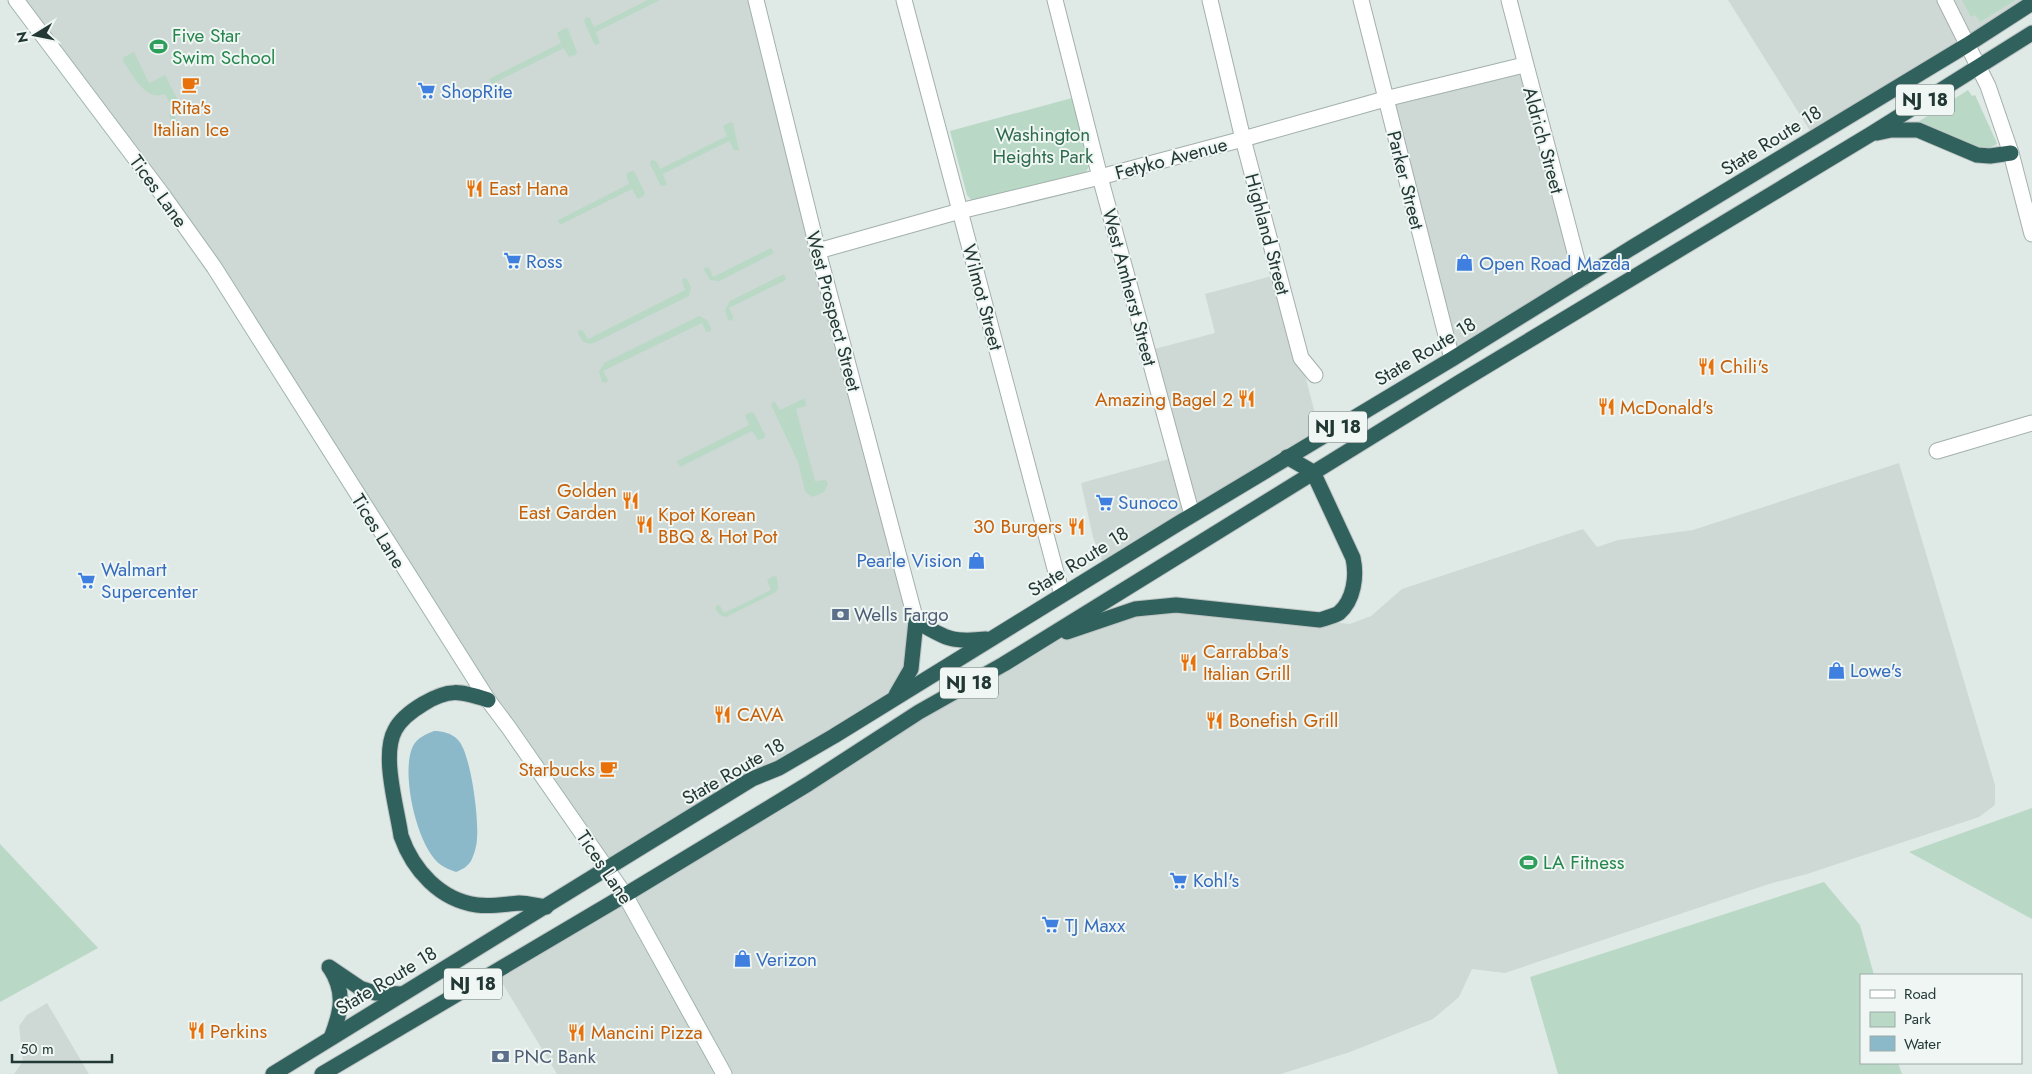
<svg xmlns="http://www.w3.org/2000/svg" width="2032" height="1074" font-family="Jost,sans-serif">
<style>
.built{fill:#ced9d5}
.green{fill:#b9d9c6}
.water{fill:#8bb9ca}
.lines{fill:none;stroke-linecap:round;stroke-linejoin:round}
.street-casing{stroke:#a3b0ad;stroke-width:17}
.secondary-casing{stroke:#9fb4af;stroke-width:17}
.highway-casing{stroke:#bdc3c2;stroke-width:17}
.street{stroke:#fff;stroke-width:15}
.secondary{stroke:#fff;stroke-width:15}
.highway{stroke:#30615d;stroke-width:15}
.labels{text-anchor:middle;stroke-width:4;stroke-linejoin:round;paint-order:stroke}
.shield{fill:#eff6f3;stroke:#60716d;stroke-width:1}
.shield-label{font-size:18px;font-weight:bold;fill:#223834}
.leisure-label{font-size:19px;fill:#27864d;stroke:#eff6f3;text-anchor:start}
.shop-label{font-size:19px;fill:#366cbe;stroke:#eff6f3;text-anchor:start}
.food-label{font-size:19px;fill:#c56008;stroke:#eff6f3;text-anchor:start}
.park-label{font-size:19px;fill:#2f6b4d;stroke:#eff6f3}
.street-label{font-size:19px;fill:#223834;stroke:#eff6f3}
.service-label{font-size:19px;fill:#4e5e75;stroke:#eff6f3;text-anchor:start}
</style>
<rect width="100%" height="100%" fill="#dfe9e6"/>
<g class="built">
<path d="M 16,0 L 756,0 L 895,545 L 914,648 L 894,697 L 607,869 L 214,267 Z"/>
<path d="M 1728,0 L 2032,0 L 1814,137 Z"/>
<path d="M 1524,65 L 1582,279 L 1452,359 L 1385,99 Z"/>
<path d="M 1279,274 L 1321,437 L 1104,568 L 1093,537 L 1081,483 L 1176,457 L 1147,351 L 1215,333 L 1205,294 Z"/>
<path d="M 1899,463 L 1995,785 L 1995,805 L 1979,817 L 1807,874 L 1769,884 L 1505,973 L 1472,969 L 1459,997 L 1433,1019 L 1350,1052 L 1281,1074 L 557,1074 L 495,971 L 1042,641 L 1176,605 L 1350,624 L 1371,616 L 1402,589 L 1583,529 L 1597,547 L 1618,540 L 1693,530 Z"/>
<path d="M 47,1003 L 89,1074 L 14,1074 L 23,1061 L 19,1026 L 27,1015 Z"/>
</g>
<g class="green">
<path d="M 648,0 L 660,0 L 596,32 L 600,43 L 596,45 L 594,44 L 584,21 L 586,17 L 590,18 L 594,27 Z"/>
<path d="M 1962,0 L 2016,0 L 1980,22 L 1975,15 L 1971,17 Z"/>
<path d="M 565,28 L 568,29 L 577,52 L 576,55 L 569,57 L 564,48 L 492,84 L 489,79 L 561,43 L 557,33 Z"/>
<path d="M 134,52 L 149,83 L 165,75 L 183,110 L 174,115 L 178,123 L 177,127 L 173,127 L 169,114 L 174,111 L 165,94 C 145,102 133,75 123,61 L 124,57 Z"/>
<path d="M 1968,90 L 1972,96 L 1975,95 L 1996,141 L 1997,144 L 1988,149 L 1979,151 L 1919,125 L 1918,122 Z"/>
<path d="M 1072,98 L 1090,164 L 1086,172 L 973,202 L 967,195 L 950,131 Z"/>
<path d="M 730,122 L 733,123 L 739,150 L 734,150 L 729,141 L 663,174 L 667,185 L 661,186 L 650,164 L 651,160 L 656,161 L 660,169 L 727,136 L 723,126 Z"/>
<path d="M 631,171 L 634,171 L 645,193 L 644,196 L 638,199 L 632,189 L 560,225 L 558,220 L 629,184 L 626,174 Z"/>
<path d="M 771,248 L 774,253 L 720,281 L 710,280 L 704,270 L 705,267 L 709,268 L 713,277 Z"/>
<path d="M 784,274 L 786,280 L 729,308 L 733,317 L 732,321 L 728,320 L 725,310 L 730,301 Z"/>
<path d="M 683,278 L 687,279 L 691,287 L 689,296 L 594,343 C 585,345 581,341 578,333 L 579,330 L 583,331 L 588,339 L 685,290 L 682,281 Z"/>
<path d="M 699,316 L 707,320 L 711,328 L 710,332 L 706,331 L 702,323 L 603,371 L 608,380 L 606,383 L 602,382 L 599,372 L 604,363 Z"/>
<path d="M 805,398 L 806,406 L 796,409 L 815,481 L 826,480 L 828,484 L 824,492 L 813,497 L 809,495 L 805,491 L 798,462 L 771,405 L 774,401 L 780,410 Z"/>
<path d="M 751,412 L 754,413 L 765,435 L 764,438 L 758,440 L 752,431 L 680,467 L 677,461 L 749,425 L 745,415 Z"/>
<path d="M 773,576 L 777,577 L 778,588 L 776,592 L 726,617 L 720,615 L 715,608 L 717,605 L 720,606 L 724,613 L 771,590 L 767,580 Z"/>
<path d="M 2032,808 L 2032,919 L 1909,852 Z"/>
<path d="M 0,844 L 98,948 L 0,1002 Z"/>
<path d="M 1824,882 L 1860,925 L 1874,975 L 1861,975 L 1861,1063 L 1898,1063 L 1902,1074 L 1558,1074 L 1530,977 Z"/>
</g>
<path class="water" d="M 434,731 C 442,731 452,733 458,740 C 471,753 479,820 477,838 C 477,845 474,855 471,861 C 467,867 463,869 456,872 C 451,870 445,868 441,865 C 417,848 400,772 413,746 C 417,738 426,734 434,731 Z"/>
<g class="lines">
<defs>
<g id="street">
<path d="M 756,0 L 818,251 L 916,621"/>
<path d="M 904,0 L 1062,595"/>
<path d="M 1055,0 L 1100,177 L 1192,515"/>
<path d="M 1210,0 L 1243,139 L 1301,358 L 1315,375"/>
<path d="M 1361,0 L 1452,359"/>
<path d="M 1509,0 L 1582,279"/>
<path d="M 1945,0 L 1988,86 L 2011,153 L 2032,234"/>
<path d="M 818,251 L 960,211 L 1100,177 L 1243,139 L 1385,99 L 1524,65"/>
<path d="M 1937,451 L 2032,423"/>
</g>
<path id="secondary" d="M 16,0 L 162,194 L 214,267 L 488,700 L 509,728 L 625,895 L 724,1074"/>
<g id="highway">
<path d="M 1877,133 L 1891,130 L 1918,130 L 1977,155 L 1990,156 L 2011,153"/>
<path d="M 1067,632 L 1135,609 L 1176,605 L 1320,620 C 1326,618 1334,616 1339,613 C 1354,600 1357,576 1353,558 L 1313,472 L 1287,457"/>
<path d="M 896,695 L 911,669 L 916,621 C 945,638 951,643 986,639"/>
<path d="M 488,700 C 460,691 449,688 423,704 C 413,710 400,720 395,730 C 381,755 397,808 401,836 C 413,870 440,900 477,905 C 492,907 505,904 519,903 C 528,903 538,906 546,907"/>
<path d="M 329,967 L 360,988 L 375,993 L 402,994"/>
<path d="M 330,968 C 346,993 341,1012 331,1038"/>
<path d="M 273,1074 L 752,779 L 779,768 L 834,736 L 1179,523 L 1452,359 L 1633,247 L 1967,45 L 2032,3"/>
<path d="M 322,1074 L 625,895 L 808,784 L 919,712 L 1004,664 L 1460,382 L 1871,134 L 2032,33"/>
</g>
</defs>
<use href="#street" class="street-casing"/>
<use href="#secondary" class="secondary-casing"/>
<use href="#highway" class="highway-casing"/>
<use href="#street" class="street"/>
<use href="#secondary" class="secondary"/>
<use href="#highway" class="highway"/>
</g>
<defs>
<symbol id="stadium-bare" viewBox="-9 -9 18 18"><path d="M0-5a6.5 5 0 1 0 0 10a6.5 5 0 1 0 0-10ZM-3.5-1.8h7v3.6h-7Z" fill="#2e9e5b" stroke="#eff6f3" stroke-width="2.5" paint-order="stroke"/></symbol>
<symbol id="cafe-bare" viewBox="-9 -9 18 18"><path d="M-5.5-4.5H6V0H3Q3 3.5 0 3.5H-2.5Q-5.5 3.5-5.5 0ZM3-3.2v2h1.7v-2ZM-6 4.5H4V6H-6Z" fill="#e8710a" stroke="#eff6f3" stroke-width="2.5" paint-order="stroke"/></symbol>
<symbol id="supermarket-bare" viewBox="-9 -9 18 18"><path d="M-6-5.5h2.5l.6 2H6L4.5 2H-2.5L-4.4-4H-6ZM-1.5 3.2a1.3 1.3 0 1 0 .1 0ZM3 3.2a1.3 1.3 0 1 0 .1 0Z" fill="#3f7fe0" stroke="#eff6f3" stroke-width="2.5" paint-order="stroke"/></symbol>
<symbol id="restaurant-bare" viewBox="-9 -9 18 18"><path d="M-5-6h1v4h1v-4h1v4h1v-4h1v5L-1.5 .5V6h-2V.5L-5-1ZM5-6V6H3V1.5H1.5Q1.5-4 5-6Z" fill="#e8710a" stroke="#eff6f3" stroke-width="2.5" paint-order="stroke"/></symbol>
<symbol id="shop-bare" viewBox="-9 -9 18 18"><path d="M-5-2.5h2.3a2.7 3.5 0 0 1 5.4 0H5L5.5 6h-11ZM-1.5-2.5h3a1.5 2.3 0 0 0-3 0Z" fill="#3f7fe0" stroke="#eff6f3" stroke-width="2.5" paint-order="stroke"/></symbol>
<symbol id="bank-bare" viewBox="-9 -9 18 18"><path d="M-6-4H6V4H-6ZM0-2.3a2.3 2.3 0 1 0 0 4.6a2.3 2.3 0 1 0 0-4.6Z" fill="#5c6f8a" stroke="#eff6f3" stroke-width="2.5" paint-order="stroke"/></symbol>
</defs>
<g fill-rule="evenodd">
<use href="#stadium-bare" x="146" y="34" width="25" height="25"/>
<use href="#cafe-bare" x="178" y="72" width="25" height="25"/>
<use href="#supermarket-bare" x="414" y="78" width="25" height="25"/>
<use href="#restaurant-bare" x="462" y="176" width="25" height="25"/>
<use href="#supermarket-bare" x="500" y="248" width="25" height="25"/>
<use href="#shop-bare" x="1452" y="250" width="25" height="25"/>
<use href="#restaurant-bare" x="1694" y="354" width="25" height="25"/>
<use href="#restaurant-bare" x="1234" y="386" width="25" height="25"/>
<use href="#restaurant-bare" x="1594" y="394" width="25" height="25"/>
<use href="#restaurant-bare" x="618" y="488" width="25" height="25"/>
<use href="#supermarket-bare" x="1092" y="490" width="25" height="25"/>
<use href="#restaurant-bare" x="632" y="512" width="25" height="25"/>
<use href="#restaurant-bare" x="1064" y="514" width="25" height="25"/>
<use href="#shop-bare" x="964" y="548" width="25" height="25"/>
<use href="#supermarket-bare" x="74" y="568" width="25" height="25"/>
<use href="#bank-bare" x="828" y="602" width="25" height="25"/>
<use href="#restaurant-bare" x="1176" y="650" width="25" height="25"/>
<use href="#shop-bare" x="1824" y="658" width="25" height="25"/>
<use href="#restaurant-bare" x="710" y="702" width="25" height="25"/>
<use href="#restaurant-bare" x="1202" y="708" width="25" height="25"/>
<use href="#cafe-bare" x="596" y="756" width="25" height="25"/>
<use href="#stadium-bare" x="1516" y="850" width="25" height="25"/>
<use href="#supermarket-bare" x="1166" y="868" width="25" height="25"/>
<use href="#supermarket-bare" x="1038" y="912" width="25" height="25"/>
<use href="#shop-bare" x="730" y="946" width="25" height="25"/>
<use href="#restaurant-bare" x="184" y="1018" width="25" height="25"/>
<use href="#restaurant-bare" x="564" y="1020" width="25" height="25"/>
<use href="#bank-bare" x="488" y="1044" width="25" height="25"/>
</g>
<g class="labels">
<g class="shield">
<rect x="1896" y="84.5" width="58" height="31" rx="4"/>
<rect x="1309" y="411.5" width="58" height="31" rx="4"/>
<rect x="940" y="667.5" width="58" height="31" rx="4"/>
<rect x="444" y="968.5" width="58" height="31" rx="4"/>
</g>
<g class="shield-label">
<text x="1925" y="106">NJ 18</text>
<text x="1338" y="433">NJ 18</text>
<text x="969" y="689">NJ 18</text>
<text x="473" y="990">NJ 18</text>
</g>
<g class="leisure-label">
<text x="172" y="42">Five Star<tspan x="172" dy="22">Swim School</tspan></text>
<text x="1543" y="869">LA Fitness</text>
</g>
<g class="shop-label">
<text x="441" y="98">ShopRite</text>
<text x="526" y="268">Ross</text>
<text x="1479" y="270">Open Road Mazda</text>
<text x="1118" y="509">Sunoco</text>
<text x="962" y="567" text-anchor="end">Pearle Vision</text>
<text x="101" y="576">Walmart<tspan x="101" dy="22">Supercenter</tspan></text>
<text x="1850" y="677">Lowe's</text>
<text x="1193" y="887">Kohl's</text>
<text x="1065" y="932">TJ Maxx</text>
<text x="756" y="966">Verizon</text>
</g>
<g class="food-label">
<text x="191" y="114" text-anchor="middle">Rita's<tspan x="191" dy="22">Italian Ice</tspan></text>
<text x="489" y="195">East Hana</text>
<text x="1720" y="373">Chili's</text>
<text x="1233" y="406" text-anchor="end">Amazing Bagel 2</text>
<text x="1620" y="414">McDonald's</text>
<text x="617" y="497" text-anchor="end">Golden<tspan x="617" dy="22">East Garden</tspan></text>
<text x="658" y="521">Kpot Korean<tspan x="658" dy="22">BBQ &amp; Hot Pot</tspan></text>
<text x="1062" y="533" text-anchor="end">30 Burgers</text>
<text x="1203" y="658">Carrabba's<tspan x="1203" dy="22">Italian Grill</tspan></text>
<text x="737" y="721">CAVA</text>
<text x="1229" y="727">Bonefish Grill</text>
<text x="595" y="776" text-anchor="end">Starbucks</text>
<text x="210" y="1038">Perkins</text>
<text x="591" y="1039">Mancini Pizza</text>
</g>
<g class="park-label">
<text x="1043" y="141">Washington<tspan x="1043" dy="22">Heights Park</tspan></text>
</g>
<g class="street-label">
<text transform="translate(1544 140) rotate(75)" y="7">Aldrich Street</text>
<text transform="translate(1771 140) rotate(-32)" y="7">State Route 18</text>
<text transform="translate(1171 158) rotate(-15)" y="7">Fetyko Avenue</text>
<text transform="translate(1406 180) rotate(76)" y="7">Parker Street</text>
<text transform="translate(159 191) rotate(54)" y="7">Tices Lane</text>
<text transform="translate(1268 234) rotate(75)" y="7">Highland Street</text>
<text transform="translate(1130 287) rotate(75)" y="7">West Amherst Street</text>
<text transform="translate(983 297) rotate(75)" y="7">Wilmot Street</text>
<text transform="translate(834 311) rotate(75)" y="7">West Prospect Street</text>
<text transform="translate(1425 351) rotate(-31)" y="7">State Route 18</text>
<text transform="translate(379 531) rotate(58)" y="7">Tices Lane</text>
<text transform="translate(1078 561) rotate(-32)" y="7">State Route 18</text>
<text transform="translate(733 771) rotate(-30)" y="7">State Route 18</text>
<text transform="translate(605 867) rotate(56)" y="7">Tices Lane</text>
<text transform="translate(386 980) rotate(-31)" y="7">State Route 18</text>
</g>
<g class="service-label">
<text x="854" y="621">Wells Fargo</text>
<text x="514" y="1063">PNC Bank</text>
</g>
</g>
<rect x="1860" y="974" width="162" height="90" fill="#eff6f3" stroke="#9daaa7"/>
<rect x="1870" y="990" width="25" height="8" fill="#ffffff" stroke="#9daaa7"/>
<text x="1904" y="999" font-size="15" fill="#223834">Road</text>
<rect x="1870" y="1012" width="25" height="15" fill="#b9d9c6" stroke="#9daaa7"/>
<text x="1904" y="1024" font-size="15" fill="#223834">Park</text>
<rect x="1870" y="1036" width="25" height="15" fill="#8bb9ca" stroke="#9daaa7"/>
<text x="1904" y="1049" font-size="15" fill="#223834">Water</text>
<g transform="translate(35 35) rotate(260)" stroke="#eff6f3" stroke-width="4" paint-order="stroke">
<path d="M0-4L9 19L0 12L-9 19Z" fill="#223834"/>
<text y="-8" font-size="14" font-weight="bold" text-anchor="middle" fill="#223834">N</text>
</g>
<path d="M12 1054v8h100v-8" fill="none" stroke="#223834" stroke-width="2.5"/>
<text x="20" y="1054" font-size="15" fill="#223834" stroke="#eff6f3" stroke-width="4" paint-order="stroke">50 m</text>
</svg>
